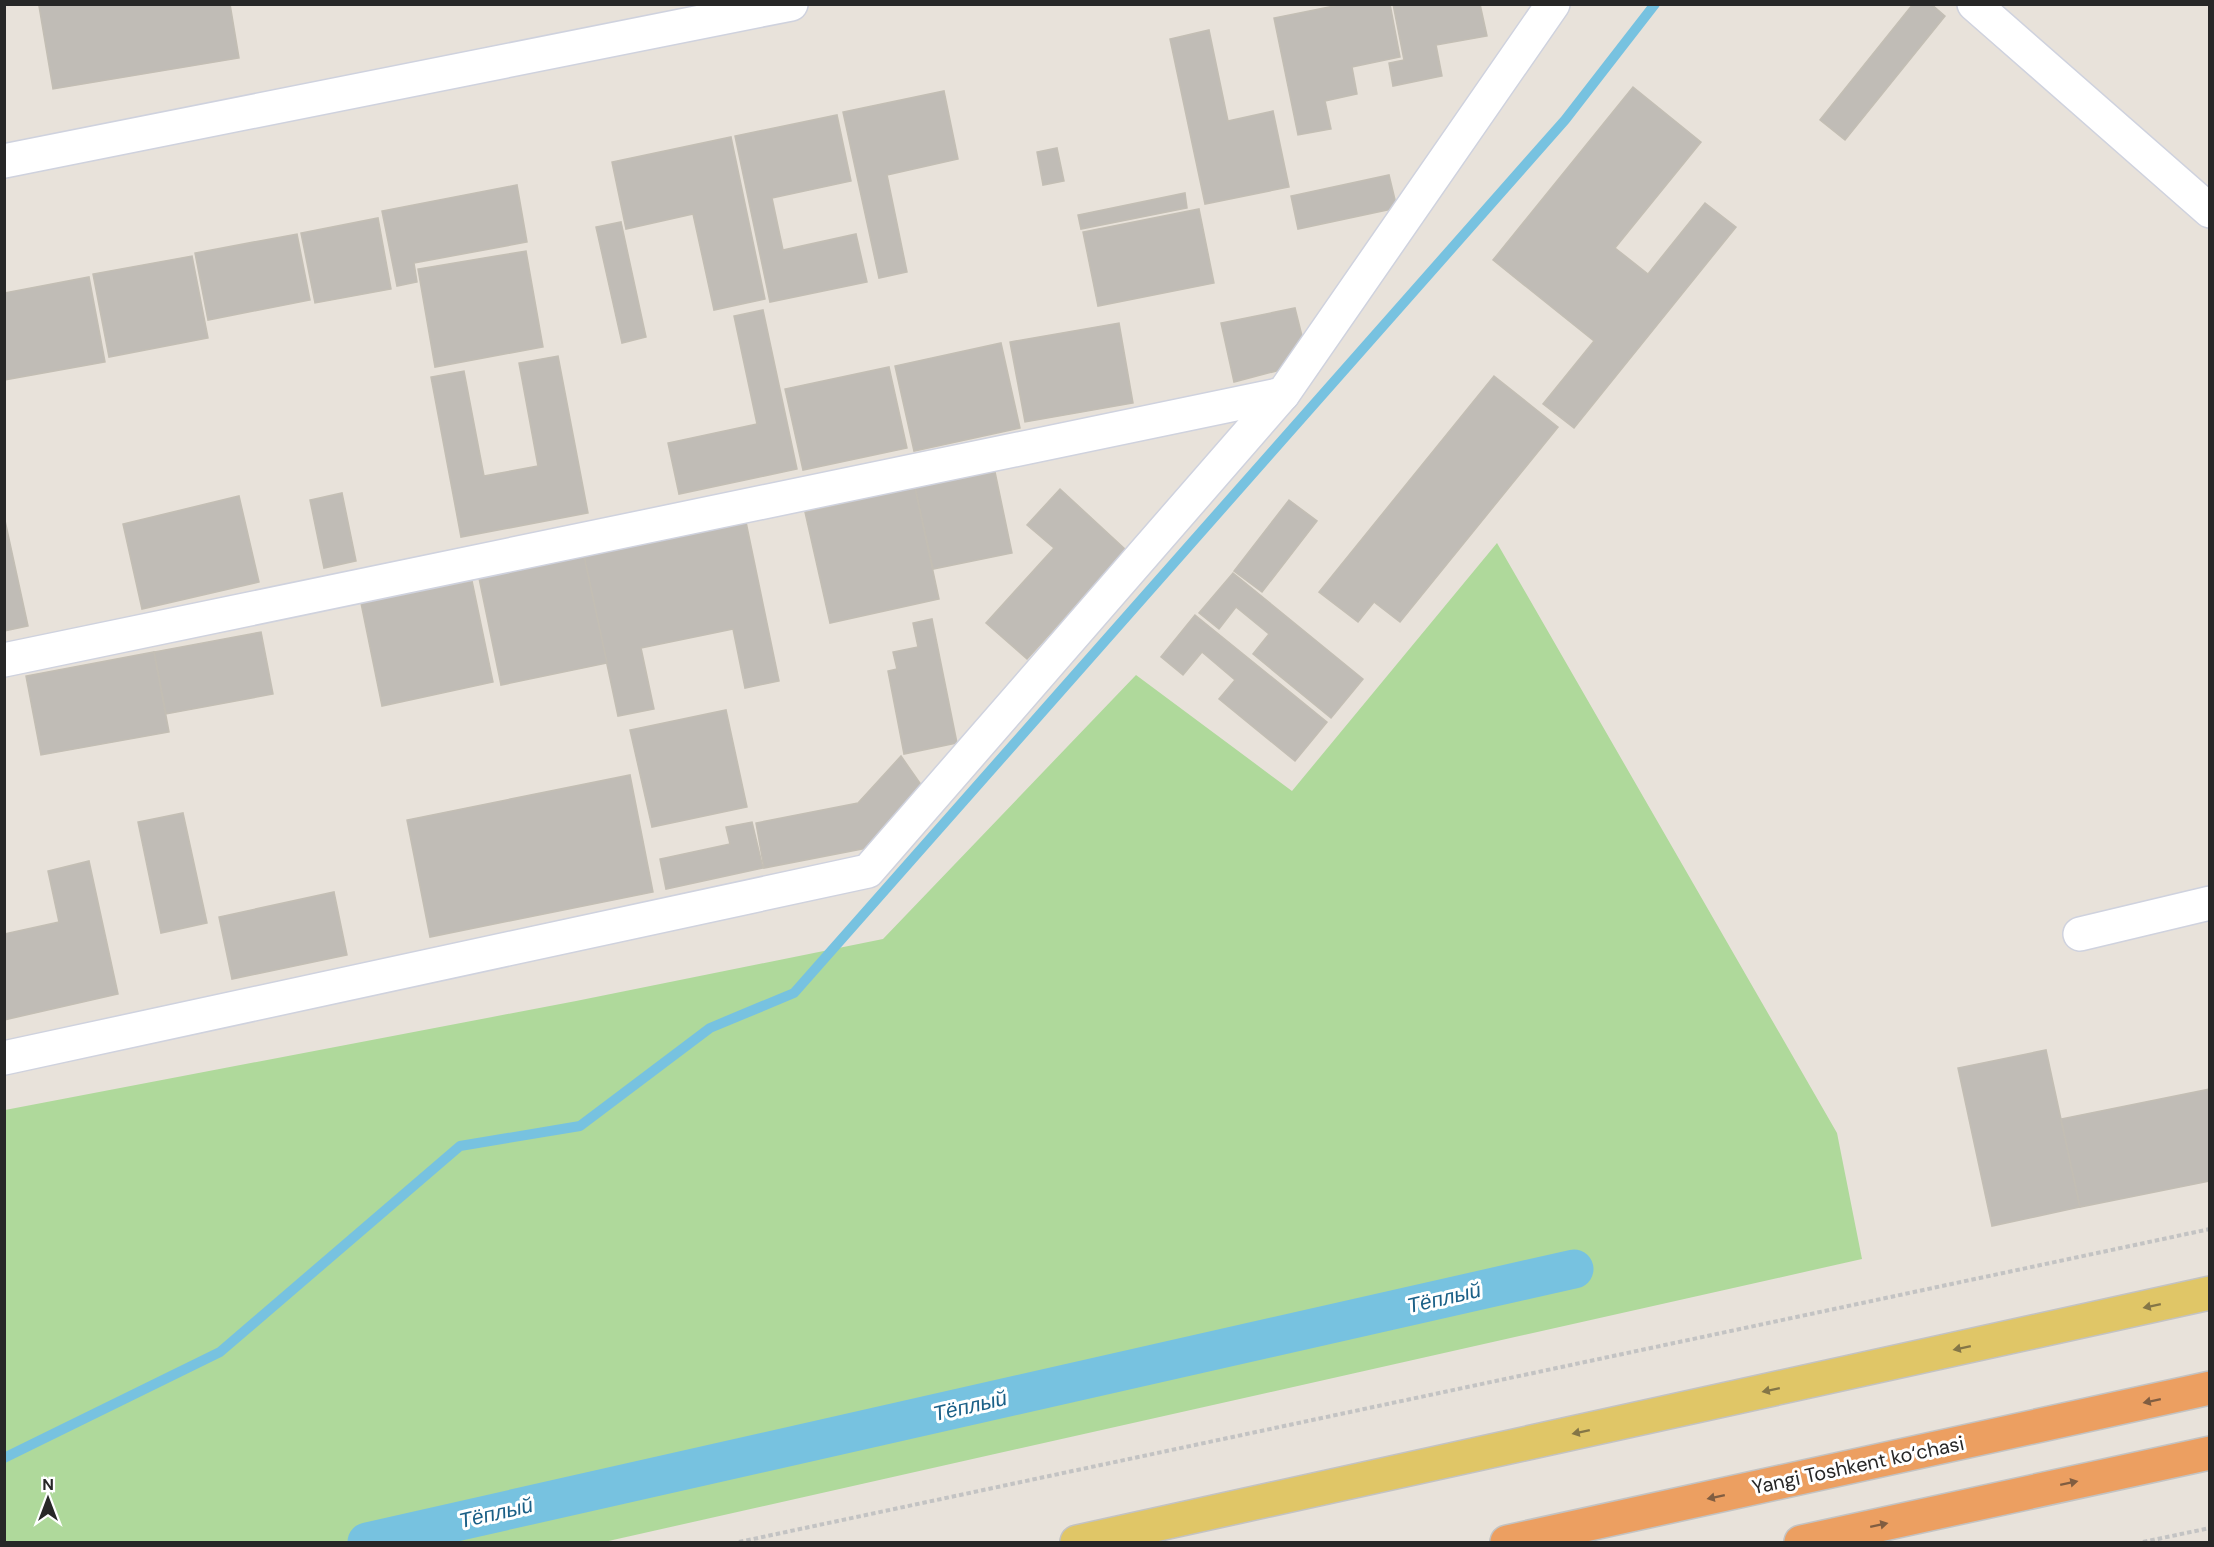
<svg xmlns="http://www.w3.org/2000/svg" width="2214" height="1547" font-family="'DM Sans',sans-serif">
<style>
.green{fill:#afd99b}
.lines{fill:none;stroke-linecap:round;stroke-linejoin:round}
.stream{stroke:#77c2e0;stroke-width:10}
.canal{stroke:#77c2e0;stroke-width:39}
.building{fill:#c0bcb6;stroke:#c3beb4;stroke-width:1.5}
.minor-casing{stroke:#cfd2de;stroke-width:36}
.major-casing{stroke:#c3c3c3;stroke-width:36}
.highway-casing{stroke:#c3c3c3;stroke-width:36}
.path{stroke:#c3c3c3;stroke-width:4;stroke-dasharray:4.5 3;stroke-linecap:butt}
.minor{stroke:#fff;stroke-width:33}
.major{stroke:#e0c667;stroke-width:33}
.highway{stroke:#ec9f61;stroke-width:33}
.oneway{fill:#847647}
.oneway2{fill:#805d41}
.labels{text-anchor:middle;stroke-width:6;stroke-linejoin:round;paint-order:stroke}
.street-label{font-size:20px;fill:#272727;stroke:#fff}
.water-label{font-size:21px;font-style:italic;fill:#1b6087;stroke:#fff}
</style>
<rect width="100%" height="100%" fill="#e8e2da"/>
<path class="green" d="M 1497,543 L 1837,1133 L 1862,1259 L 604,1542 L 5,1542 L 5,1110 L 576,1001 L 883,939 L 1136,675 L 1292,791 Z"/>
<g class="lines">
<path class="stream" d="M 4,1458 L 220,1352 L 460,1146 L 580,1126 L 710,1028 L 794,993 L 1565,120 L 1655,4"/>
<path class="canal" d="M 367,1542 L 1574,1269"/>
</g>
<g class="building">
<path d="M 48,4 L 230,4 L 239,58 L 53,89 L 39,6 Z"/>
<path d="M 1344,4 L 1390,4 L 1400,57 L 1352,67 L 1357,94 L 1325,101 L 1331,129 L 1298,135 L 1274,18 Z"/>
<path d="M 1393,4 L 1480,4 L 1487,36 L 1436,45 L 1442,76 L 1393,86 L 1389,63 L 1404,60 Z"/>
<path d="M 1913,4 L 1931,4 L 1945,16 L 1845,140 L 1820,120 Z"/>
<path d="M 1209,30 L 1228,121 L 1273,111 L 1289,187 L 1205,204 L 1170,39 Z"/>
<path d="M 1633,87 L 1701,142 L 1615,248 L 1648,274 L 1705,203 L 1736,227 L 1574,428 L 1543,404 L 1594,341 L 1493,260 Z"/>
<path d="M 944,91 L 958,159 L 887,175 L 907,272 L 879,278 L 843,112 Z"/>
<path d="M 837,115 L 851,181 L 772,198 L 783,250 L 856,234 L 867,282 L 770,302 L 735,136 Z"/>
<path d="M 731,137 L 765,299 L 714,310 L 693,214 L 626,229 L 612,162 Z"/>
<path d="M 1057,148 L 1064,181 L 1043,185 L 1037,152 Z"/>
<path d="M 1389,175 L 1397,208 L 1298,229 L 1291,196 Z"/>
<path d="M 517,185 L 527,242 L 414,263 L 417,282 L 397,286 L 382,211 Z"/>
<path d="M 1185,193 L 1187,208 L 1081,229 L 1078,215 Z"/>
<path d="M 1199,209 L 1214,283 L 1098,306 L 1083,232 Z"/>
<path d="M 378,218 L 391,289 L 315,303 L 301,233 Z"/>
<path d="M 621,222 L 646,337 L 622,343 L 596,227 Z"/>
<path d="M 297,234 L 310,300 L 208,320 L 195,253 Z"/>
<path d="M 526,251 L 543,347 L 435,367 L 418,269 Z"/>
<path d="M 192,256 L 208,338 L 109,357 L 93,274 Z"/>
<path d="M 89,277 L 105,362 L 4,380 L 4,293 Z"/>
<path d="M 1295,308 L 1305,348 L 1280,370 L 1234,382 L 1221,323 Z"/>
<path d="M 763,310 L 797,469 L 679,494 L 668,443 L 757,424 L 734,316 Z"/>
<path d="M 1119,323 L 1133,403 L 1025,422 L 1010,342 Z"/>
<path d="M 1001,343 L 1020,428 L 914,451 L 895,366 Z"/>
<path d="M 558,356 L 588,513 L 461,537 L 431,377 L 464,371 L 484,476 L 538,466 L 519,363 Z"/>
<path d="M 889,367 L 907,448 L 803,470 L 785,389 Z"/>
<path d="M 1494,376 L 1558,427 L 1400,622 L 1374,602 L 1358,622 L 1319,592 Z"/>
<path d="M 995,472 L 1012,553 L 933,569 L 915,488 Z"/>
<path d="M 915,488 L 939,599 L 830,623 L 805,512 Z"/>
<path d="M 1060,489 L 1126,550 L 1027,659 L 986,623 L 1054,548 L 1027,525 Z"/>
<path d="M 342,493 L 356,561 L 324,568 L 310,500 Z"/>
<path d="M 239,496 L 259,582 L 142,609 L 123,524 Z"/>
<path d="M 1289,500 L 1317,521 L 1262,592 L 1234,571 Z"/>
<path d="M 4,516 L 28,626 L 4,631 Z"/>
<path d="M 746,522 L 779,681 L 745,688 L 733,629 L 641,648 L 654,709 L 618,716 L 584,556 Z"/>
<path d="M 584,556 L 607,663 L 501,685 L 479,578 Z"/>
<path d="M 1233,573 L 1363,679 L 1331,718 L 1253,654 L 1269,634 L 1236,607 L 1219,629 L 1199,613 Z"/>
<path d="M 472,581 L 493,682 L 382,706 L 361,603 Z"/>
<path d="M 1195,615 L 1327,722 L 1295,761 L 1219,699 L 1235,680 L 1202,652 L 1183,675 L 1161,657 Z"/>
<path d="M 932,619 L 957,743 L 904,754 L 888,671 L 897,669 L 893,652 L 918,647 L 913,623 Z"/>
<path d="M 261,632 L 273,694 L 166,714 L 154,652 Z"/>
<path d="M 154,652 L 169,732 L 41,755 L 26,676 Z"/>
<path d="M 726,710 L 747,807 L 652,827 L 630,730 Z"/>
<path d="M 901,756 L 924,789 L 867,848 L 764,868 L 756,823 L 858,803 Z"/>
<path d="M 630,775 L 653,892 L 430,937 L 407,820 Z"/>
<path d="M 183,813 L 207,923 L 161,933 L 138,822 Z"/>
<path d="M 752,822 L 763,868 L 666,889 L 660,859 L 730,844 L 726,827 Z"/>
<path d="M 89,861 L 118,994 L 4,1020 L 4,934 L 59,922 L 48,871 Z"/>
<path d="M 334,892 L 347,955 L 232,979 L 219,917 Z"/>
<path d="M 2046,1050 L 2080,1207 L 1992,1226 L 1958,1068 Z"/>
<path d="M 2210,1089 L 2210,1181 L 2080,1207 L 2061,1119 Z"/>
</g>
<g class="lines">
<defs>
<g id="minor">
<path d="M 1974,4 L 2210,211"/>
<path d="M 4,161 L 791,4"/>
<path d="M 4,660 L 1283,394"/>
<path d="M 2080,934 L 2210,903"/>
<path d="M 4,1058 L 868,871 L 1283,394 L 1553,4"/>
</g>
<path id="major" d="M 1077,1542 L 2210,1293"/>
<g id="highway">
<path d="M 1507,1542 L 2210,1388"/>
<path d="M 1801,1542 L 2210,1453"/>
</g>
</defs>
<use href="#minor" class="minor-casing"/>
<use href="#major" class="major-casing"/>
<use href="#highway" class="highway-casing"/>
<g class="path">
<path d="M 739,1542 L 2210,1229"/>
<path d="M 2143,1542 L 2210,1528"/>
</g>
<use href="#minor" class="minor"/>
<use href="#major" class="major"/>
<use href="#highway" class="highway"/>
</g>
<defs><path id="oneway-solid" d="M-6-.8H1V-3.2L6.5 0L1 3.2V.8H-6Z" transform="scale(1.5)"/></defs>
<g class="oneway">
<use href="#oneway-solid" transform="translate(2152 1306) rotate(168)"/>
<use href="#oneway-solid" transform="translate(1962 1348) rotate(168)"/>
<use href="#oneway-solid" transform="translate(1771 1390) rotate(168)"/>
<use href="#oneway-solid" transform="translate(1581 1432) rotate(168)"/>
</g>
<g class="oneway2">
<use href="#oneway-solid" transform="translate(2152 1401) rotate(168)"/>
<use href="#oneway-solid" transform="translate(2069 1483) rotate(-12)"/>
<use href="#oneway-solid" transform="translate(1716 1497) rotate(168)"/>
<use href="#oneway-solid" transform="translate(1879 1525) rotate(-12)"/>
</g>
<g class="labels">
<g class="street-label">
<text transform="translate(1858 1465) rotate(-12)" y="7">Yangi Toshkent ko‘chasi</text>
</g>
<g class="water-label">
<text transform="translate(1444 1298) rotate(-13)" y="7">Тёплый</text>
<text transform="translate(970 1406) rotate(-13)" y="7">Тёплый</text>
<text transform="translate(496 1513) rotate(-13)" y="7">Тёплый</text>
</g>
</g>
<rect width="2214" height="1547" fill="none" stroke="#272727" stroke-width="12"/>
<g transform="translate(48 1499)" stroke="#ffffff" stroke-width="4.5" paint-order="stroke">
<path d="M0-4.5L10 22L0 15L-10 22Z" fill="#272727"/>
<text y="-9" font-size="16" font-weight="bold" text-anchor="middle" fill="#272727">N</text>
</g>
</svg>
